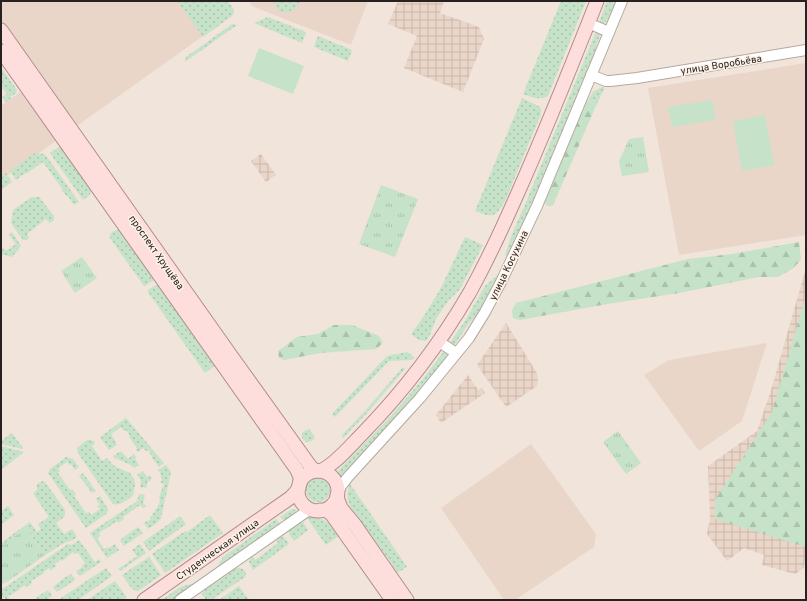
<svg xmlns="http://www.w3.org/2000/svg" width="807" height="601" font-family="Overpass,sans-serif">
<style>
.built{fill:#ead6c8}
.industrial{fill:url(#industrial-grid)}
.grass{fill:url(#grass-dots)}
.forest{fill:url(#forest-firs)}
.park{fill:url(#park-tufts)}
.pitch{fill:#c6e2c8}
.lines{fill:none;stroke-linecap:round;stroke-linejoin:round}
.minor-casing{stroke:#b5a8a0;stroke-width:12}
.major-casing{stroke:#b28e8a;stroke-width:15}
.minor{stroke:#fff;stroke-width:10}
.major{stroke:#fededc;stroke-width:13}
.labels{text-anchor:middle;stroke-width:3;stroke-linejoin:round;paint-order:stroke}
.street-label{font-size:10px;fill:#27221f;stroke:#fef1e8}
</style>
<defs>
<pattern id="industrial-grid" width="8" height="8" patternUnits="userSpaceOnUse"><rect width="8" height="8" fill="#ead6c8"/><path d="M0 4h8M4 0v8" fill="none" stroke="#c9b7ab"/></pattern>
<pattern id="grass-dots" width="8" height="8" patternUnits="userSpaceOnUse"><rect width="8" height="8" fill="#c6e2c8"/><path d="M2 2h.1M6 6h.1" fill="none" stroke="#aac2ab" stroke-width="1.8" stroke-linecap="round"/></pattern>
<pattern id="forest-firs" width="22" height="20" patternUnits="userSpaceOnUse"><rect width="22" height="20" fill="#c6e2c8"/><path d="M5 1l3.5 6h-7zM16 11l3.5 6h-7z" fill="#aac2ab"/></pattern>
<pattern id="park-tufts" width="24" height="20" patternUnits="userSpaceOnUse"><rect width="24" height="20" fill="#c6e2c8"/><path d="M3 7l-1-3M5 7V3M7 7l1-3M15 17l-1-3M17 17v-4M19 17l1-3" fill="none" stroke="#aac2ab"/></pattern>
</defs>
<rect width="100%" height="100%" fill="#f1e4db"/>
<g class="built">
<path d="M 5,1 L 177,1 L 203,36 L 1,180 L 1,106 L 40,78 L 1,23 L 1,4 Z"/>
<path d="M 249,1 L 368,1 L 351,45 L 254,7 L 252,6 Z"/>
<path d="M 806,63 L 806,235 L 679,255 L 648,88 Z"/>
<path d="M 767,343 L 742,421 L 699,451 L 644,375 L 669,360 Z"/>
<path d="M 531,444 L 596,534 L 594,547 L 515,600 L 504,600 L 441,508 Z"/>
</g>
<g class="industrial">
<path d="M 398,1 L 444,1 L 440,13 L 479,27 L 484,39 L 463,92 L 404,68 L 417,36 L 388,24 Z"/>
<path d="M 261,154 L 276,175 L 266,182 L 251,161 Z"/>
<path d="M 806,268 L 806,553 L 804,568 L 795,574 L 762,565 L 764,555 L 744,548 L 727,561 L 707,534 L 710,518 L 708,466 L 757,431 L 772,387 Z"/>
<path d="M 506,323 L 537,373 L 538,378 L 537,386 L 506,407 L 477,365 Z"/>
<path d="M 468,375 L 478,390 L 482,388 L 485,393 L 441,423 L 436,415 Z"/>
</g>
<g class="grass">
<path d="M 177,1 L 228,1 L 233,8 L 234,12 L 232,16 L 203,37 Z"/>
<path d="M 274,1 L 300,1 C 295,15 277,17 274,1 Z"/>
<path d="M 561,1 L 586,1 L 548,96 C 540,101 531,97 523,94 Z"/>
<path d="M 607,1 L 617,1 C 614,9 611,19 603,24 L 600,24 L 600,20 Z"/>
<path d="M 268,17 L 306,32 L 302,43 L 254,23 Z"/>
<path d="M 232,24 L 237,25 L 185,62 L 186,57 Z"/>
<path d="M 597,32 L 599,33 L 600,35 L 596,47 L 593,59 L 531,210 L 508,256 L 505,255 L 512,234 L 524,207 L 595,34 Z"/>
<path d="M 318,36 L 352,50 L 348,61 L 314,47 Z"/>
<path d="M 2,69 L 17,90 L 16,93 L 10,97 L 11,99 L 6,102 L 2,97 L 7,94 L 1,86 L 1,70 Z"/>
<path d="M 602,87 L 604,87 L 604,89 L 595,108 L 596,104 L 589,100 L 586,103 L 593,92 Z"/>
<path d="M 522,98 L 540,107 L 541,109 L 541,114 L 505,201 C 495,218 493,218 475,211 Z"/>
<path d="M 62,145 L 91,188 C 92,195 88,196 83,200 L 50,153 Z"/>
<path d="M 35,153 L 44,154 L 47,157 L 79,202 L 74,205 L 68,196 L 67,197 L 62,190 L 63,190 L 43,162 L 26,174 L 25,173 L 16,180 L 10,171 Z"/>
<path d="M 6,173 L 12,182 L 1,190 L 1,176 Z"/>
<path d="M 32,197 L 39,197 L 54,216 L 54,220 L 50,223 L 46,219 L 27,234 L 29,237 L 27,240 L 23,240 L 11,223 L 13,210 Z"/>
<path d="M 116,230 L 118,230 L 122,231 L 154,279 L 154,280 L 145,286 L 144,286 L 110,238 C 109,234 112,232 116,230 Z"/>
<path d="M 12,232 L 21,246 L 12,257 L 1,254 L 1,248 L 2,249 L 4,248 L 6,251 L 16,244 L 9,235 Z"/>
<path d="M 465,237 L 483,245 L 460,289 L 448,301 L 436,319 L 429,337 L 426,341 L 419,340 L 411,334 L 424,316 L 441,288 Z"/>
<path d="M 499,274 L 479,313 L 469,323 L 454,346 L 449,344 L 465,321 L 485,286 Z"/>
<path d="M 156,285 L 158,285 L 216,365 L 205,373 L 148,292 L 148,290 Z"/>
<path d="M 446,350 L 451,353 L 429,381 L 344,475 L 340,475 L 338,473 L 338,471 L 340,469 L 389,418 L 422,380 L 444,351 Z"/>
<path d="M 407,352 L 414,357 L 412,360 L 389,361 L 335,417 L 332,414 L 387,356 Z"/>
<path d="M 403,367 L 405,369 L 367,413 L 343,438 L 342,435 L 365,411 Z"/>
<path d="M 126,418 L 164,463 L 159,467 L 152,458 L 152,457 L 148,450 L 146,451 L 143,448 L 138,452 L 136,449 L 137,448 L 129,437 L 130,436 L 126,430 L 124,431 L 121,427 L 111,434 L 117,445 L 109,450 L 100,437 Z"/>
<path d="M 309,429 L 315,437 C 313,441 310,442 306,442 L 302,438 L 302,433 L 306,430 Z"/>
<path d="M 12,433 L 23,448 L 22,449 L 1,444 L 1,441 Z"/>
<path d="M 87,440 L 90,440 L 94,441 L 95,443 L 92,446 L 102,461 L 107,458 L 114,466 L 130,473 L 131,475 L 134,479 L 135,484 L 133,495 C 128,500 120,506 113,504 L 78,453 L 77,449 L 78,447 Z"/>
<path d="M 1,446 L 24,452 L 1,470 Z"/>
<path d="M 121,451 L 128,459 L 134,454 L 136,458 L 135,459 L 139,465 L 134,468 L 131,465 L 115,458 L 113,456 Z"/>
<path d="M 66,457 L 73,459 L 79,467 L 75,470 L 71,464 L 70,465 L 67,462 L 58,468 L 60,471 L 58,473 L 70,490 L 72,489 L 76,494 L 74,496 L 86,513 L 89,512 L 91,515 L 100,509 L 98,506 L 100,505 L 96,499 L 100,496 L 108,509 L 108,511 L 106,514 L 86,528 L 48,473 L 50,469 Z"/>
<path d="M 166,465 L 171,472 L 161,518 L 158,522 L 148,529 L 144,523 L 151,519 L 150,517 L 153,515 L 152,514 L 155,512 L 155,509 L 157,509 L 158,505 L 159,505 L 160,498 L 159,498 L 164,484 L 161,483 L 162,479 L 161,479 L 161,474 L 158,470 Z"/>
<path d="M 143,471 L 147,477 L 150,475 L 151,478 L 150,481 L 148,481 L 146,488 L 140,487 L 141,481 L 137,475 Z"/>
<path d="M 83,473 L 96,491 L 92,493 L 79,476 Z"/>
<circle cx="318" cy="490" r="12"/>
<path d="M 43,481 L 45,482 L 65,510 L 65,516 L 56,523 L 64,534 L 72,529 L 77,537 L 73,540 L 64,543 L 45,555 L 26,528 L 1,546 L 1,543 L 30,522 L 37,532 L 41,529 L 38,524 L 49,517 L 33,493 L 37,490 L 37,484 Z"/>
<path d="M 350,484 L 407,567 C 403,569 400,573 395,572 L 393,570 L 392,564 L 351,508 C 347,500 346,493 350,484 Z"/>
<path d="M 139,494 L 145,495 L 143,503 L 146,506 L 143,508 L 140,505 L 123,517 L 124,519 L 118,523 L 117,521 L 110,526 L 99,533 L 100,536 L 97,538 L 104,549 L 108,547 L 109,548 L 115,544 L 119,550 L 107,558 L 90,533 L 137,501 Z"/>
<path d="M 8,506 L 14,515 L 1,525 L 1,511 Z"/>
<path d="M 292,509 L 296,510 L 296,514 L 285,522 L 280,517 Z"/>
<path d="M 210,515 L 223,533 L 165,573 L 152,554 L 185,531 L 187,532 Z"/>
<path d="M 180,516 L 186,524 L 149,551 L 143,542 Z"/>
<path d="M 307,518 C 324,516 330,523 340,535 L 326,545 Z"/>
<path d="M 276,519 L 281,525 L 174,600 L 162,600 L 180,587 L 198,582 L 216,569 L 223,557 Z"/>
<path d="M 302,520 L 308,530 L 294,541 L 289,534 L 289,530 Z"/>
<path d="M 138,527 L 143,533 L 124,546 L 120,540 L 132,531 Z"/>
<path d="M 280,536 L 285,538 L 289,544 L 253,570 L 249,562 L 250,558 L 252,556 L 255,560 L 278,543 L 276,539 Z"/>
<path d="M 79,540 L 95,562 L 100,559 L 101,562 L 80,576 L 76,571 L 83,567 L 82,565 L 85,563 L 78,553 L 75,554 L 73,552 L 62,561 L 60,560 L 55,564 L 56,566 L 51,570 L 49,568 L 43,572 L 44,573 L 31,581 L 32,583 L 27,587 L 25,585 L 19,589 L 19,590 L 8,596 L 10,600 L 5,600 L 5,598 L 1,597 L 1,589 L 7,586 L 68,544 L 72,545 Z"/>
<path d="M 140,544 L 146,553 L 120,571 L 118,569 L 137,556 L 132,550 Z"/>
<path d="M 149,557 L 161,575 L 138,591 C 131,591 127,581 122,575 Z"/>
<path d="M 106,568 L 112,576 L 78,600 L 58,600 Z"/>
<path d="M 236,568 C 241,568 243,568 246,573 L 245,577 L 211,600 L 206,600 L 202,594 L 208,585 L 231,570 Z"/>
<path d="M 71,574 L 75,580 L 57,592 L 53,587 L 64,578 Z"/>
<path d="M 115,581 L 126,596 L 125,600 L 87,600 Z"/>
<path d="M 239,586 L 249,600 L 219,600 Z"/>
<path d="M 48,590 L 52,596 L 46,600 L 34,600 L 41,594 L 42,594 Z"/>
</g>
<g class="forest">
<path d="M 589,100 L 593,100 L 596,104 L 595,108 L 554,203 L 552,206 L 548,206 L 545,204 L 545,201 L 586,103 Z"/>
<path d="M 799,242 L 801,260 L 792,269 L 778,277 L 759,277 L 679,293 L 607,304 L 520,320 L 513,318 L 512,310 L 516,303 L 688,259 L 732,254 Z"/>
<path d="M 806,295 L 806,547 L 715,519 L 715,500 L 772,412 Z"/>
<path d="M 334,325 L 352,325 L 379,336 L 383,343 L 376,349 L 320,353 L 284,360 L 279,358 L 278,351 L 297,337 L 318,334 Z"/>
</g>
<g class="park">
<path d="M 643,137 L 649,172 L 622,176 L 619,161 L 629,139 Z"/>
<path d="M 381,185 L 418,199 L 395,257 L 359,244 Z"/>
<path d="M 82,257 L 97,278 L 75,293 L 61,271 Z"/>
<path d="M 618,431 L 641,463 L 626,474 L 603,442 Z"/>
<path d="M 26,528 L 45,555 L 7,582 L 1,584 L 1,546 Z"/>
</g>
<g class="pitch">
<path d="M 259,48 L 304,66 L 293,94 L 248,76 Z"/>
<path d="M 712,100 L 716,120 L 672,127 L 668,107 Z"/>
<path d="M 765,115 L 774,165 L 742,171 L 733,121 Z"/>
</g>
<g class="lines">
<defs>
<g id="minor">
<path d="M 588,23 L 609,32"/>
<path d="M 591,75 L 606,81 L 610,81 L 637,78 L 806,50"/>
<path d="M 438,341 L 456,353"/>
<path d="M 337,495 L 341,486 L 348,477 L 420,398 L 469,338 L 485,312 L 501,282 L 537,206 L 622,1"/>
<path d="M 180,600 L 306,512 L 310,511 L 317,510"/>
</g>
<g id="major">
<path d="M 1,30 L 232,357 L 311,467 L 316,471"/>
<path d="M 1,51 L 297,470 L 300,477 L 300,484"/>
<path d="M 319,471 C 332,468 352,444 362,434 C 403,392 441,342 470,292 C 487,261 502,229 516,197 C 545,132 571,67 597,1"/>
<circle cx="318" cy="491" r="20"/>
<path d="M 337,495 L 338,500 L 341,508 L 355,525 L 407,600"/>
<path d="M 320,510 L 327,511 L 332,515 L 392,600"/>
<path d="M 144,600 L 290,498 L 294,494 L 299,488"/>
</g>
</defs>
<use href="#minor" class="minor-casing"/>
<use href="#major" class="major-casing"/>
<use href="#minor" class="minor"/>
<use href="#major" class="major"/>
</g>
<g class="labels">
<g class="street-label">
<text transform="translate(721 64) rotate(-9)" y="4">улица Воробьёва</text>
<text transform="translate(157 252) rotate(55)" y="4">проспект Хрущёва</text>
<text transform="translate(508 265) rotate(-64)" y="4">улица Косухина</text>
<text transform="translate(217 549) rotate(-35)" y="4">Студенческая улица</text>
</g>
</g>
<rect width="807" height="601" fill="none" stroke="#27221f" stroke-width="4"/>
</svg>
